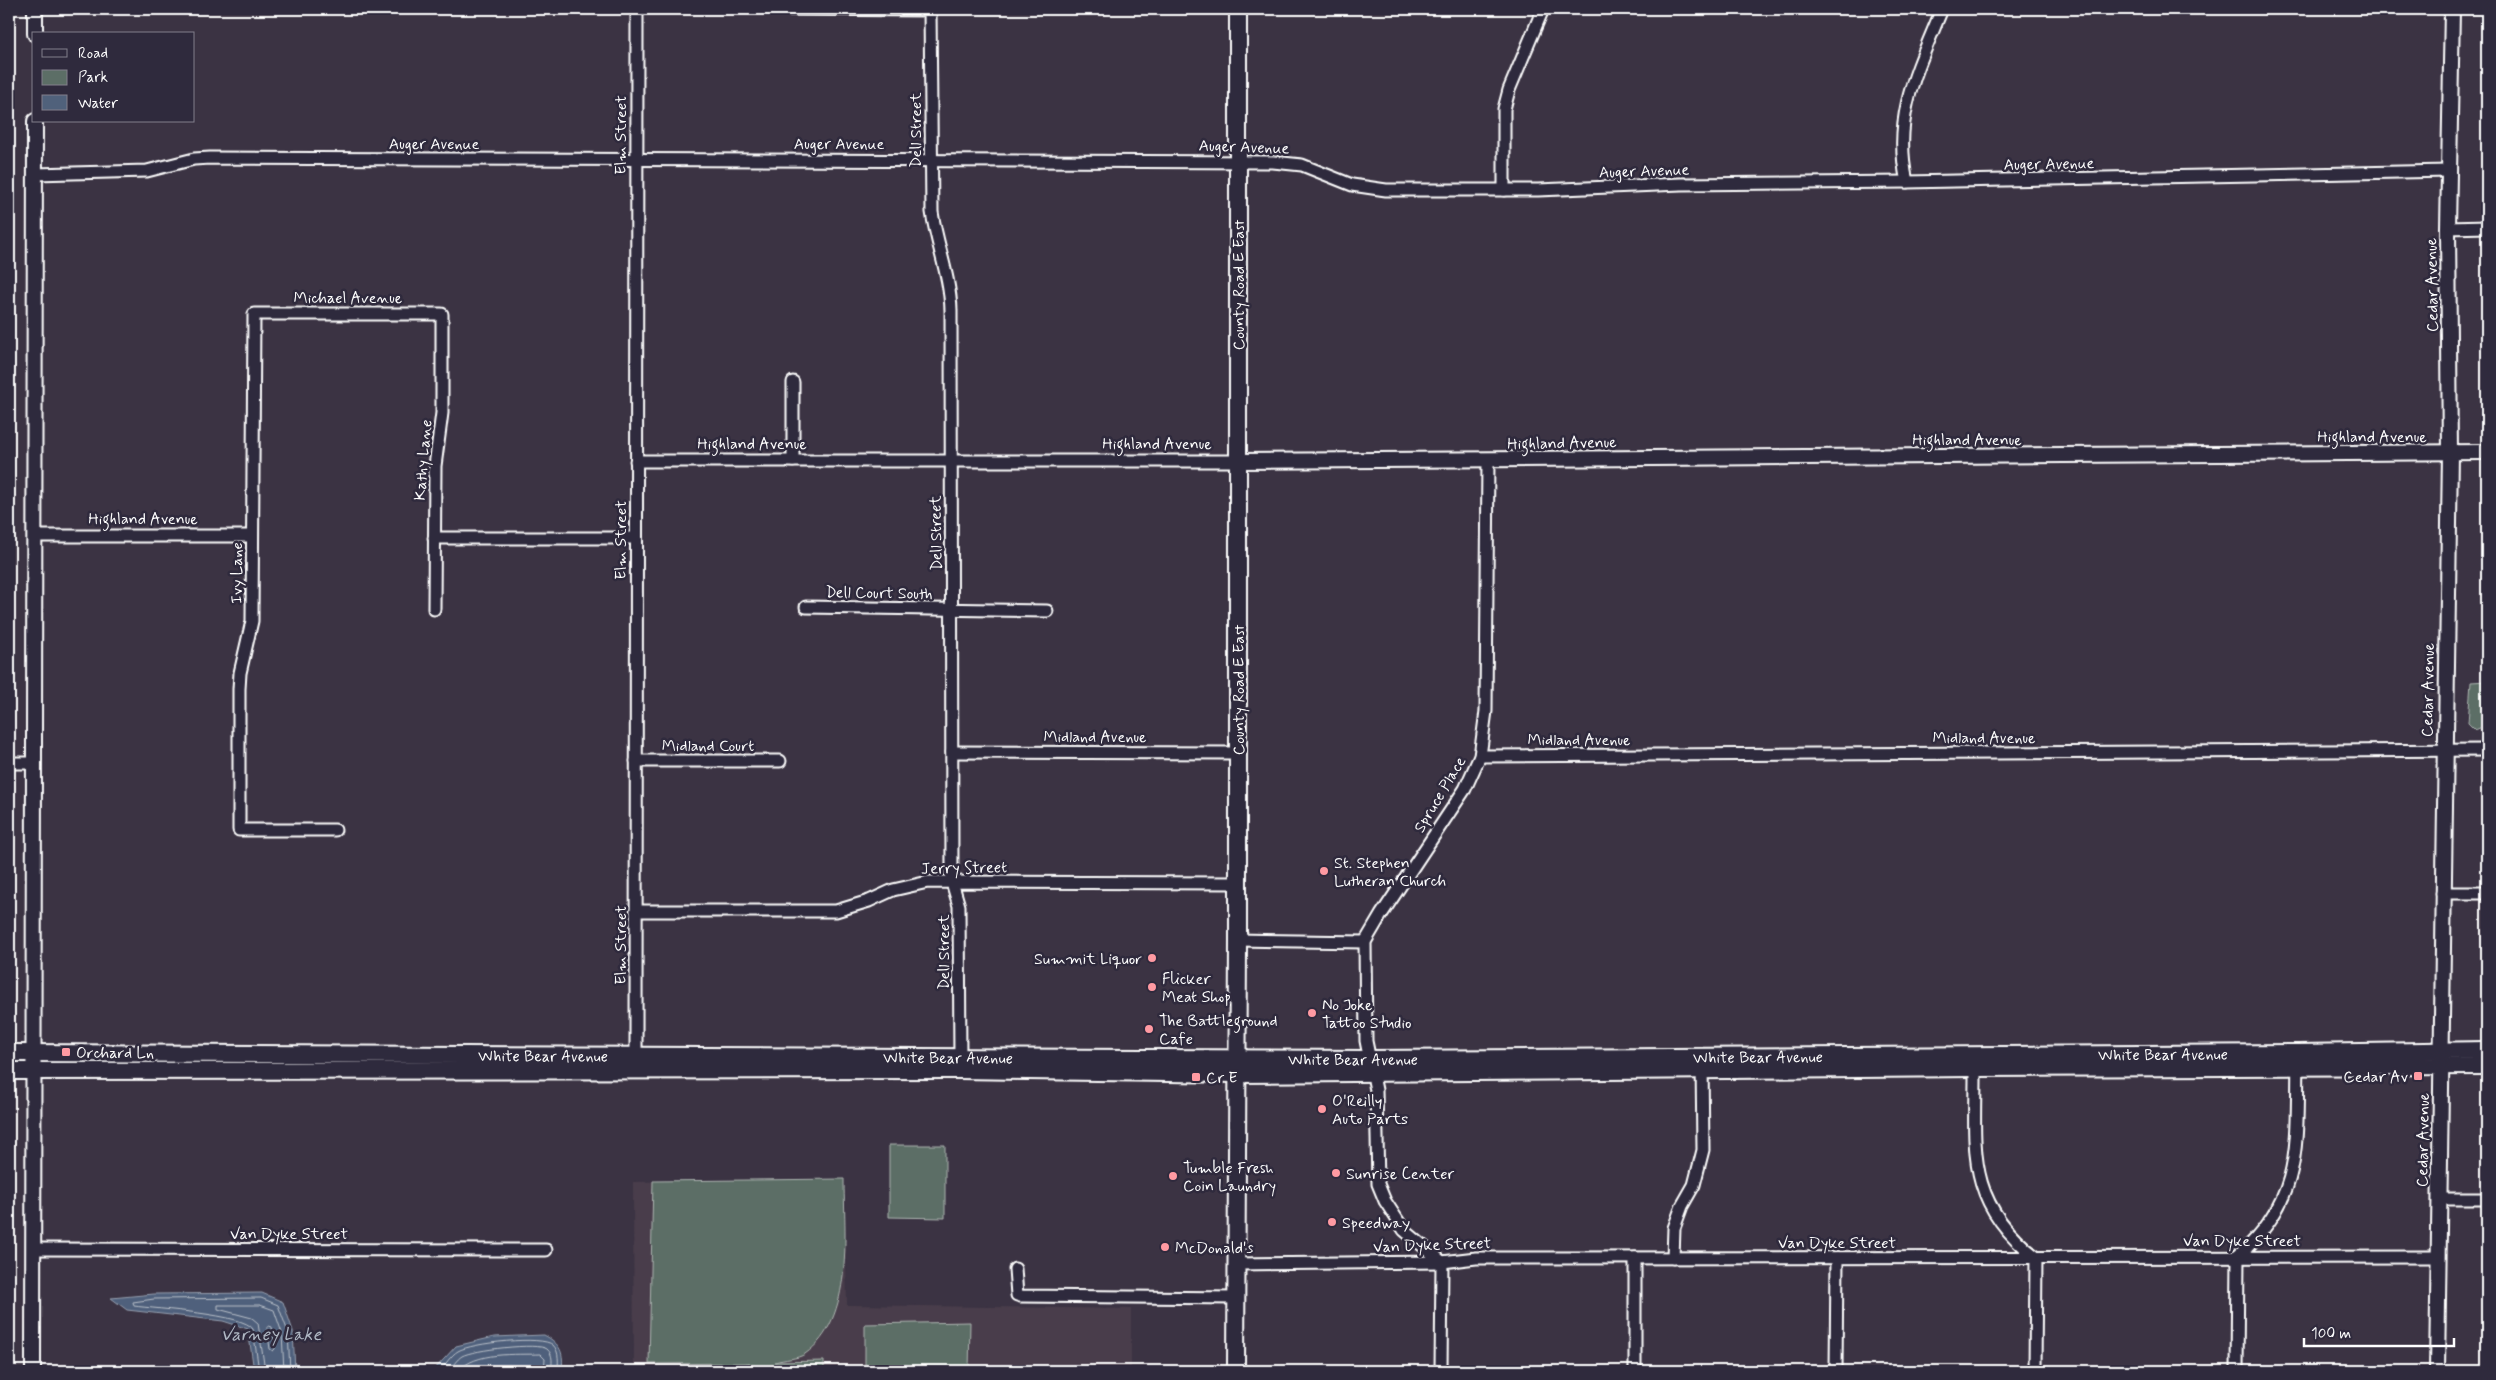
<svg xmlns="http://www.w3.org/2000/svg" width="2496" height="1380" font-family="Mynerve,sans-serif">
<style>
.built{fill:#4a3e4b}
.green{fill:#5c6e66;stroke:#aeb6b2}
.water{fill:#50617b;stroke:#96a0b0}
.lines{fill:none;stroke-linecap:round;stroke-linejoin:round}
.shore{stroke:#b9c0ca;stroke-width:1}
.minor-casing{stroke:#fff;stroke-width:15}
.tertiary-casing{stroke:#fff;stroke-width:18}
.secondary-casing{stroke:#fff;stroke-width:20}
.minor{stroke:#2f2a3d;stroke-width:11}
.tertiary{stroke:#2f2a3d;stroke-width:14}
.secondary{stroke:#2f2a3d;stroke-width:16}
.poi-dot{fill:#ff9aa2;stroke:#2f2a3d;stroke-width:2}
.labels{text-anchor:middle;stroke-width:5;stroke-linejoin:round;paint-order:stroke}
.street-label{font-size:16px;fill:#fff;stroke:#2f2a3d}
.poi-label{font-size:16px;fill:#fff;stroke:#2f2a3d;text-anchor:start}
.water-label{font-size:18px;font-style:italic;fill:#b0b8c4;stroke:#2f2a3d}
</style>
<rect width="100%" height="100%" fill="#3b3343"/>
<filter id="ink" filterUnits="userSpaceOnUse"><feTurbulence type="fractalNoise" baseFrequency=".02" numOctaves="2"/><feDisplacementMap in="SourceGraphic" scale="10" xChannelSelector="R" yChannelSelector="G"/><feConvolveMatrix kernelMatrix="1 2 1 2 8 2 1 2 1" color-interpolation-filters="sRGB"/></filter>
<g filter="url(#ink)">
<path class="built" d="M 844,1179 L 847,1305 L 1131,1309 L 1131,1371 L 634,1371 L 633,1182 Z"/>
<g class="green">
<path d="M 2487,681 L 2487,725 L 2475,730 L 2468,723 L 2471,682 Z"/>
<path d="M 889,1145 L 945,1145 L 945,1218 L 889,1217 Z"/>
<path d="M 844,1179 C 844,1232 855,1319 805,1354 C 798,1359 784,1359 775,1362 L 824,1361 L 824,1371 L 721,1371 L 750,1363 L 649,1364 L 653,1181 Z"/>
<path d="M 970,1322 L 969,1371 L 865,1371 L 865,1324 Z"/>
</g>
<g class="water">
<path d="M 262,1293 L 283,1302 L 293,1331 L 295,1371 L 254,1371 L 248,1329 L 223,1321 L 127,1310 L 111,1298 L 154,1294 Z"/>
<path d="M 544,1335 C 561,1344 564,1353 562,1371 L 433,1371 L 456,1346 L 494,1337 Z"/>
</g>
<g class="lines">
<g class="shore">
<path d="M 269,1326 L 272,1327 L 275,1349 L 273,1351 L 270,1349 L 267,1328 Z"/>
<path d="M 259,1371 L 253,1329 C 245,1314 155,1309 134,1306 L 133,1302 L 154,1299 L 261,1298 L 278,1305 L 288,1332 L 290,1371"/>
<path d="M 265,1371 L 258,1323 L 252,1318 L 218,1309 L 218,1305 L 260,1305 L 274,1310 L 282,1333 L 284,1371"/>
<path d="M 440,1371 C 445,1365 451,1355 458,1351 C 471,1343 543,1335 553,1345 C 560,1352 558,1363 558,1371"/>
<path d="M 448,1371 C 452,1367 457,1359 462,1356 C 472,1350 538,1342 547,1349 C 554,1355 552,1364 551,1371"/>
<path d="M 458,1371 C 476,1351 515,1355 540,1354 L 545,1359 L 544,1371"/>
</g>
<defs>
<g id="minor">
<path d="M 779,9 L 930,10"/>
<path d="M 930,9 L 932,212 C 937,246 950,276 951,310 L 952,882 L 959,906 L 960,1058"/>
<path d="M 35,174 L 147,171 L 194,159 L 210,158 L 1273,162 L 1302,165 L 1352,185 L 1386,190 L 1538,190 L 1681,184 L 1907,182 L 2449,171"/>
<path d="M 1907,182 C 1892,116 1918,68 1942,9"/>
<path d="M 1504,190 L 1504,109 L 1509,90 L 1543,9"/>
<path d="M 2448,228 L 2487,227"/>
<path d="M 793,382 L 793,461"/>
<path d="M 636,461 L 1238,461"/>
<path d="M 34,536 L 252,536"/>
<path d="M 434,538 L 636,538"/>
<path d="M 806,607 L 1047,611"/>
<path d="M 952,752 L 1238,753"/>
<path d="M 1480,756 L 2487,750"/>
<path d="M 636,761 L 780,761"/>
<path d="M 9,763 L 34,763"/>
<path d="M 335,830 L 239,830 L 239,689 L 240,673 L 252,621 L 254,314 L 442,314 L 442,413 L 435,466 L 434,609"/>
<path d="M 2442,893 L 2487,893"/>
<path d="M 636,911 L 836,911 L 869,901 L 893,890 L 928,882 L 1238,883"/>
<path d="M 1238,940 L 1365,942"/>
<path d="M 636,1062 L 637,9"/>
<path d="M 1975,1062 C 1976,1144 1962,1200 2036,1257 L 2035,1371"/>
<path d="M 2439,1199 L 2487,1199"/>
<path d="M 33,1249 L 546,1250"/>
<path d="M 1673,1258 L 1674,1228 L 1682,1206 L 1694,1185 L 1703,1150 L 1702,1063"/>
<path d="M 1237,1264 L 1442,1262 L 1476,1258 L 2438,1257"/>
<path d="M 1015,1269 L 1017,1295 L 1020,1296 L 1236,1298"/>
<path d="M 1441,1371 L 1442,1262 L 1404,1230 L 1385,1201 L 1378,1184 L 1376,1090 L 1366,1041 L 1365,942 L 1381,915 L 1465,789 L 1480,756 L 1486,711 L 1488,460"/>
<path d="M 1635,1371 L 1635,1258"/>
<path d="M 1836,1371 L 1837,1258"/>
<path d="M 2237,1371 L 2238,1256 C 2305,1198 2296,1140 2298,1060"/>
</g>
<g id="tertiary">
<path d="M 35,34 L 35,9"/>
<path d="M 1238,461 L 2487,452"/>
<path d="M 33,1371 L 35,121"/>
<path d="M 2437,1371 L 2450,453 L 2448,228 L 2452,9"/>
</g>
<g id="secondary">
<path id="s1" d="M 9,1053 L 1368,1059 L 2298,1053 L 2487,1050"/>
<path d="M 9,1071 L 959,1070 L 1237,1074 L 1975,1068 L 2487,1066"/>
<path d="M 1236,1371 L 1238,941 L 1238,9"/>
</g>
</defs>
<use href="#minor" class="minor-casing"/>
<use href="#tertiary" class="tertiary-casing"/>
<use href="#secondary" class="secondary-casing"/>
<use href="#minor" class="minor"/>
<use href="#tertiary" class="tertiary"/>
<use href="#secondary" class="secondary"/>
</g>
</g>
<g class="poi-dot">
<circle cx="1324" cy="871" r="5"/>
<circle cx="1152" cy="958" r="5"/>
<circle cx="1152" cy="987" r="5"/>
<circle cx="1312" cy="1013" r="5"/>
<circle cx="1149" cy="1029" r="5"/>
<rect x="61" y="1047" width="10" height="10" rx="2.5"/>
<rect x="2413" y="1071" width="10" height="10" rx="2.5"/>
<rect x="1191" y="1072" width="10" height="10" rx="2.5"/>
<circle cx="1322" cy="1109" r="5"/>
<circle cx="1336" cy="1173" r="5"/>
<circle cx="1173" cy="1176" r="5"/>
<circle cx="1332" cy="1222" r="5"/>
<circle cx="1165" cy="1247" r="5"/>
</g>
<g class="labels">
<g class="street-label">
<text transform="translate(915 130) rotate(-90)" y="6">Dell Street</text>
<text transform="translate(620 135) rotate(-90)" y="6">Elm Street</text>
<text x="434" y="149">Auger Avenue</text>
<text x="839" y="149">Auger Avenue</text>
<text transform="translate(1244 146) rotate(2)" y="6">Auger Avenue</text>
<text transform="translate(2049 163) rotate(-1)" y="6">Auger Avenue</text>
<text transform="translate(1644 170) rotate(-2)" y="6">Auger Avenue</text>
<text transform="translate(1238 285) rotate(-90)" y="6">County Road E East</text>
<text transform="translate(2431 285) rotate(-91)" y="6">Cedar Avenue</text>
<text x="348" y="303">Michael Avenue</text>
<text x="2372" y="442">Highland Avenue</text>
<text x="1967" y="445">Highland Avenue</text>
<text transform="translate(1562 442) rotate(-1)" y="6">Highland Avenue</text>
<text x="752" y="449">Highland Avenue</text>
<text x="1157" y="449">Highland Avenue</text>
<text transform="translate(422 460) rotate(-85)" y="6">Kathy Lane</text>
<text x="143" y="524">Highland Avenue</text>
<text transform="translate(935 533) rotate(-91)" y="6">Dell Street</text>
<text transform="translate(620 540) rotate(-90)" y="6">Elm Street</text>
<text transform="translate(236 573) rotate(-90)" y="6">Ivy Lane</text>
<text transform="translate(879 592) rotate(1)" y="6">Dell Court South</text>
<text transform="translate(1238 690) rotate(-90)" y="6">County Road E East</text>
<text transform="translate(2427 690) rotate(-89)" y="6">Cedar Avenue</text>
<text x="1095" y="742">Midland Avenue</text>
<text x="1984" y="743">Midland Avenue</text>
<text x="1579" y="745">Midland Avenue</text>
<text x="708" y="751">Midland Court</text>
<text transform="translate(1439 794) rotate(-59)" y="6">Spruce Place</text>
<text transform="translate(964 867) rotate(-1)" y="6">Jerry Street</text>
<text transform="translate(620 945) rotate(-90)" y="6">Elm Street</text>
<text transform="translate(943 952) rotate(-90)" y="6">Dell Street</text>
<text dy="6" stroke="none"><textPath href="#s1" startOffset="2154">White Bear Avenue</textPath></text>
<text dy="6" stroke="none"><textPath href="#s1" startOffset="534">White Bear Avenue</textPath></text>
<text dy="6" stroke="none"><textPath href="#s1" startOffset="1749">White Bear Avenue</textPath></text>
<text dy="6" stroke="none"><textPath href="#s1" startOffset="939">White Bear Avenue</textPath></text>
<text dy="6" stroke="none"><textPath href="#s1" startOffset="1344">White Bear Avenue</textPath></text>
<text transform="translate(2422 1140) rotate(-89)" y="6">Cedar Avenue</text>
<text x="289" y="1239">Van Dyke Street</text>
<text x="2242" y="1246">Van Dyke Street</text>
<text x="1837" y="1248">Van Dyke Street</text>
<text transform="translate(1432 1244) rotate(-2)" y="6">Van Dyke Street</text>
</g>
<g class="poi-label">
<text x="1334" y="868">St. Stephen<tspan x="1334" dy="18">Lutheran Church</tspan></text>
<text x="1142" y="964" text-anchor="end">Summit Liquor</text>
<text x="1162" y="984">Flicker<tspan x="1162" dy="18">Meat Shop</tspan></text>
<text x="1322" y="1010">No Joke<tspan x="1322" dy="18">Tattoo Studio</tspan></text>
<text x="1159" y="1026">The Battleground<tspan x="1159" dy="18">Cafe</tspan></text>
<text x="76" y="1058">Orchard Ln</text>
<text x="2408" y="1082" text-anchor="end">Cedar Av</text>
<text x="1206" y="1083">Cr E</text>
<text x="1332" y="1106">O'Reilly<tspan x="1332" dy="18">Auto Parts</tspan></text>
<text x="1183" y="1173">Tumble Fresh<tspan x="1183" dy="18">Coin Laundry</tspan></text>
<text x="1346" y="1179">Sunrise Center</text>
<text x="1342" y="1228">Speedway</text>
<text x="1175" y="1253">McDonald's</text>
</g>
<g class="water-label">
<text x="271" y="1340">Varney Lake</text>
</g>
</g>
<rect width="2496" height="1380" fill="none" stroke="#2f2a3d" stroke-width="30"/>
<rect x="15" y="15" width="2466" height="1350" fill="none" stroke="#fff" stroke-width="2" filter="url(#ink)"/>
<rect x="32" y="32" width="162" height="90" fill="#2f2a3d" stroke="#827f8b"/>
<rect x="42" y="49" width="25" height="8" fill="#2f2a3d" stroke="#827f8b"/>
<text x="78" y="58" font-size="15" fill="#ffffff">Road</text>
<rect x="42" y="70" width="25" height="15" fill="#5c6e66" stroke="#827f8b"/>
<text x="78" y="82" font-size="15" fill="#ffffff">Park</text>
<rect x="42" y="95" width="25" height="15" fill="#50617b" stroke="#827f8b"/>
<text x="78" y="108" font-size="15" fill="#ffffff">Water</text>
<path d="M2304 1338v8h150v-8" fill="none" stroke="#ffffff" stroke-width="2.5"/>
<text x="2311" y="1338" font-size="15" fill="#ffffff" stroke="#2f2a3d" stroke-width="4" paint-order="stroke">100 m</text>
</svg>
